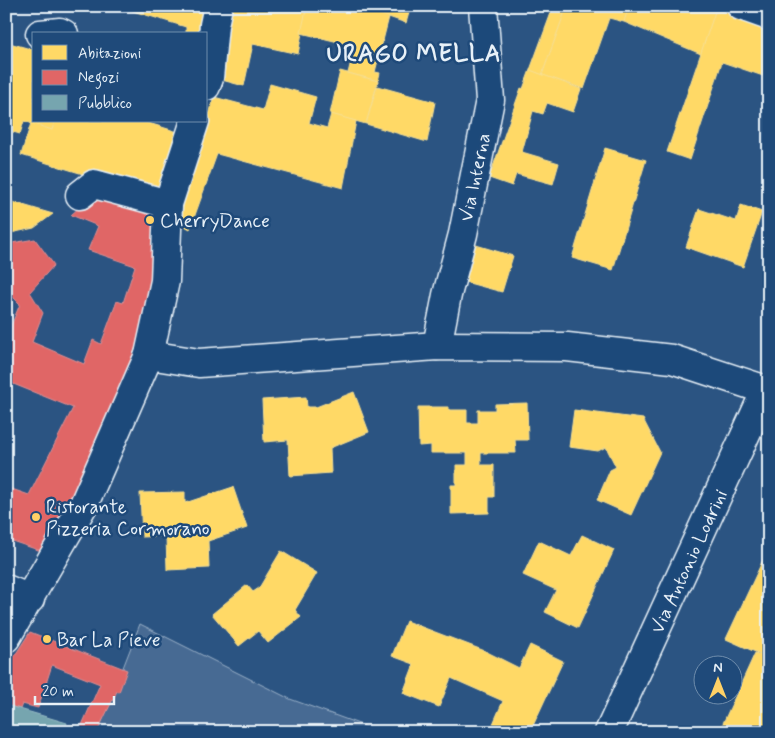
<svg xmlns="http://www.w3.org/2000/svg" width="775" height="738" font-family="Mynerve,sans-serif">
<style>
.green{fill:#476b93;stroke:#98aec6}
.homes{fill:#ffd966;stroke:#f8e092}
.shops{fill:#e06666;stroke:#e29092}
.public{fill:#76a5af;stroke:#98bcc5}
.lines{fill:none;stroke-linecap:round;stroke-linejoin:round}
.minor-casing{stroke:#e8f1f8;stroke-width:31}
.minor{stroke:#1f4a7a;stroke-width:28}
.poi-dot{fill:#ffd166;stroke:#1f4a7a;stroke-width:2}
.labels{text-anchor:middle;stroke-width:5;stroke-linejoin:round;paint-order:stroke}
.street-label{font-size:19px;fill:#e8f1f8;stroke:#1f4a7a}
.poi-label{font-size:19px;fill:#e8f1f8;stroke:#1f4a7a;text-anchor:start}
.district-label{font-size:24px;font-weight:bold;letter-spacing:1px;fill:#e8f1f8;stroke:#1f4a7a}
</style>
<rect width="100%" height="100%" fill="#2b5482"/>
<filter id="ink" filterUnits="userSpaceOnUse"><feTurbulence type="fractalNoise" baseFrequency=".02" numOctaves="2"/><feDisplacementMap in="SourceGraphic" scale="10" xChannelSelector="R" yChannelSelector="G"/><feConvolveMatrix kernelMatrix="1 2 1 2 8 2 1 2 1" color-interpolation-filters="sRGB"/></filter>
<g filter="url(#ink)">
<path class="green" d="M 140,624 L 290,699 L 381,732 L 98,732 Z"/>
<g class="homes">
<path d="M 123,6 L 210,6 L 205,34 L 186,34 L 186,27 L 123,8 Z"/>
<path d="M 225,6 L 307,6 L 298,54 L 253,44 L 244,86 L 218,79 L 225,55 L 219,54 Z"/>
<path d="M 307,6 L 353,6 L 389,17 L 375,72 L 380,73 L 378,81 L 348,73 L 355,46 L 301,33 Z"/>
<path d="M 379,6 L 411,6 L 406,23 L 377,13 Z"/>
<path d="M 546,6 L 567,6 L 542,75 L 530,70 L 551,13 L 545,11 Z"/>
<path d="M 567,6 L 629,6 L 624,22 L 609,18 L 584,89 L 542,75 Z"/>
<path d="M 629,6 L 709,6 L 716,9 L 701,54 L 624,22 Z"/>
<path d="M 716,9 L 769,27 L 769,78 L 722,62 L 690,160 L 667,152 Z"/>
<path d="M 6,42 L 34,50 L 34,121 L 55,121 L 52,130 L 24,121 L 20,134 L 6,130 Z"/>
<path d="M 530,70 L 581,89 L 573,112 L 547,103 L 543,114 L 533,111 L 522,152 L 559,163 L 553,184 L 516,174 L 512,186 L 489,178 L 521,88 L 523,89 Z"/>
<path d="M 340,71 L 378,81 L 366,124 L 330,114 Z"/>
<path d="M 270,84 L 316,97 L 309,123 L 327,128 L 331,114 L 356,121 L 343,188 L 217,154 L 190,229 L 181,224 L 174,203 L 205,130 L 214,97 L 263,110 Z"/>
<path d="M 377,86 L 435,102 L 427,142 L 366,124 Z"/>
<path d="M 55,121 L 142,121 L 178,132 L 158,197 L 21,155 L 31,123 L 52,130 Z"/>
<path d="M 605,148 L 646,160 L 613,270 L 572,258 Z"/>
<path d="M 769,168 L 769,189 L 762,187 Z"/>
<path d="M 6,200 L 53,214 L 34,228 L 6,234 Z"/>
<path d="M 741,205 L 762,212 L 743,267 L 686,247 L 699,209 L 736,221 Z"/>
<path d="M 476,245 L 513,256 L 502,292 L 465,282 Z"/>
<path d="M 354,392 L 369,432 L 330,448 L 331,473 L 290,476 L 288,440 L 264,442 L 262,400 L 306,397 L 307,407 L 316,407 Z"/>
<path d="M 527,403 L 528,440 L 515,440 L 516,453 L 481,453 L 481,465 L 494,465 L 494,497 L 489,497 L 489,513 L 451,514 L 451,485 L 456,485 L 456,465 L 467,465 L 467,453 L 431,453 L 431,445 L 419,446 L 418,407 L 449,407 L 449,410 L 467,410 L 467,423 L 478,423 L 478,410 L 495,410 L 495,404 Z"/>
<path d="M 574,410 L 643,419 L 660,452 L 631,515 L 597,500 L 610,470 L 616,467 L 606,447 L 598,451 L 569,447 Z"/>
<path d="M 233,487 L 247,528 L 208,541 L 209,568 L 167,570 L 166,536 L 142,537 L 140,493 L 185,492 L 185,503 Z"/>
<path d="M 582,535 L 614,550 L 578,628 L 545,612 L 556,590 L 523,575 L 539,541 L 571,556 Z"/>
<path d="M 769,547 L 769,658 L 726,639 Z"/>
<path d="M 281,551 L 317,573 L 295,610 L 301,617 L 268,643 L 258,631 L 239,646 L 212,614 L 247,585 L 253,592 L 259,588 Z"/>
<path d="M 406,621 L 485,651 L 519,668 L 530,645 L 563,661 L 530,732 L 510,732 L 493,724 L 503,701 L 451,678 L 439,707 L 403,693 L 414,664 L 392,656 Z"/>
<path d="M 755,653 L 769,658 L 769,732 L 719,732 Z"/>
</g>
<g class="shops">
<path d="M 100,189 L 160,208 L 153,298 L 105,442 L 50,554 L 6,539 L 6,487 L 29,495 L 73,408 L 6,381 L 6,338 L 20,304 L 6,290 L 6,244 L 35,239 L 54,265 L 30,292 L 43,313 L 32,342 L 84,364 L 93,340 L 101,344 L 117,301 L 123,303 L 135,266 L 88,250 L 98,226 L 71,215 Z"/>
<path d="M 30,632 L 127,670 L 119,692 L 117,691 L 97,732 L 79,732 L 100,684 L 52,665 L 38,708 L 22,704 L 20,709 L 6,705 L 6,669 Z"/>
</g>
<path class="public" d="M 6,705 L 67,723 L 64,732 L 6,732 Z"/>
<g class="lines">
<defs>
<g id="minor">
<path d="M 741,6 L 769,16"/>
<path d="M 40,34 L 60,32 L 64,34"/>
<path d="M 206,86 L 209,78 L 214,25 L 218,6"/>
<path d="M 80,195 L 94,184 L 168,204"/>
<path d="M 437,346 L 447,295 L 463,234 L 490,100 L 483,6"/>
<path d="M 149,355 L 199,363 L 437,346 L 567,347 L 672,359 L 769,391"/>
<path d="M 6,589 L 30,599"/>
<path d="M 6,638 L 84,504 L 149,355 L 165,281 L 168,204 L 195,121"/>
<path d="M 609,732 L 766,390"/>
</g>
</defs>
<use href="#minor" class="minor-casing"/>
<use href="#minor" class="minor"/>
</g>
</g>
<g class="poi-dot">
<circle cx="150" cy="220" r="5"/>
<circle cx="36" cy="517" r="5"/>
<circle cx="47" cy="639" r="5"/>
</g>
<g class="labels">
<g class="street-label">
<text transform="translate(474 177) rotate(-78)" y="7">Via Interna</text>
<text transform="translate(688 561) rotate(-65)" y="7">Via Antonio Lodrini</text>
</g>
<g class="poi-label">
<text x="160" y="227">CherryDance</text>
<text x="46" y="513">Ristorante<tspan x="46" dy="22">Pizzeria Cormorano</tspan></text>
<text x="57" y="646">Bar La Pieve</text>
</g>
<g class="district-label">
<text x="414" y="61">URAGO MELLA</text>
</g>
</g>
<rect width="775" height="738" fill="none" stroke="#1f4a7a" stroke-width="25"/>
<rect x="12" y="12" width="750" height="713" fill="none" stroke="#e8f1f8" stroke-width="2" filter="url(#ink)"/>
<rect x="32" y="32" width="175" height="90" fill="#1f4a7a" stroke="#6f8dac"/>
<rect x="42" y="45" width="25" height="15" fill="#ffd966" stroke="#6f8dac"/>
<text x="78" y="58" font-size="15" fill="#e8f1f8">Abitazioni</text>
<rect x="42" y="70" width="25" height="15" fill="#e06666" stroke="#6f8dac"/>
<text x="78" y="82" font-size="15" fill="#e8f1f8">Negozi</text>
<rect x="42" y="95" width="25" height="15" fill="#76a5af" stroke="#6f8dac"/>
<text x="78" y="108" font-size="15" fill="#e8f1f8">Pubblico</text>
<g transform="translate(718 680)"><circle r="24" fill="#1f4a7a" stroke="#6f8dac"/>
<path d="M0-4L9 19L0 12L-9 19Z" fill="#ffd166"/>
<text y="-8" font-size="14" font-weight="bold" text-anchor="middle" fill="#e8f1f8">N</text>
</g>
<path d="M35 696v8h79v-8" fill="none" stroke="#e8f1f8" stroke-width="2.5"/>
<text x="42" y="696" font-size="15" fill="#e8f1f8" stroke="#1f4a7a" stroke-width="4" paint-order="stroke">20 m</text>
</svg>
